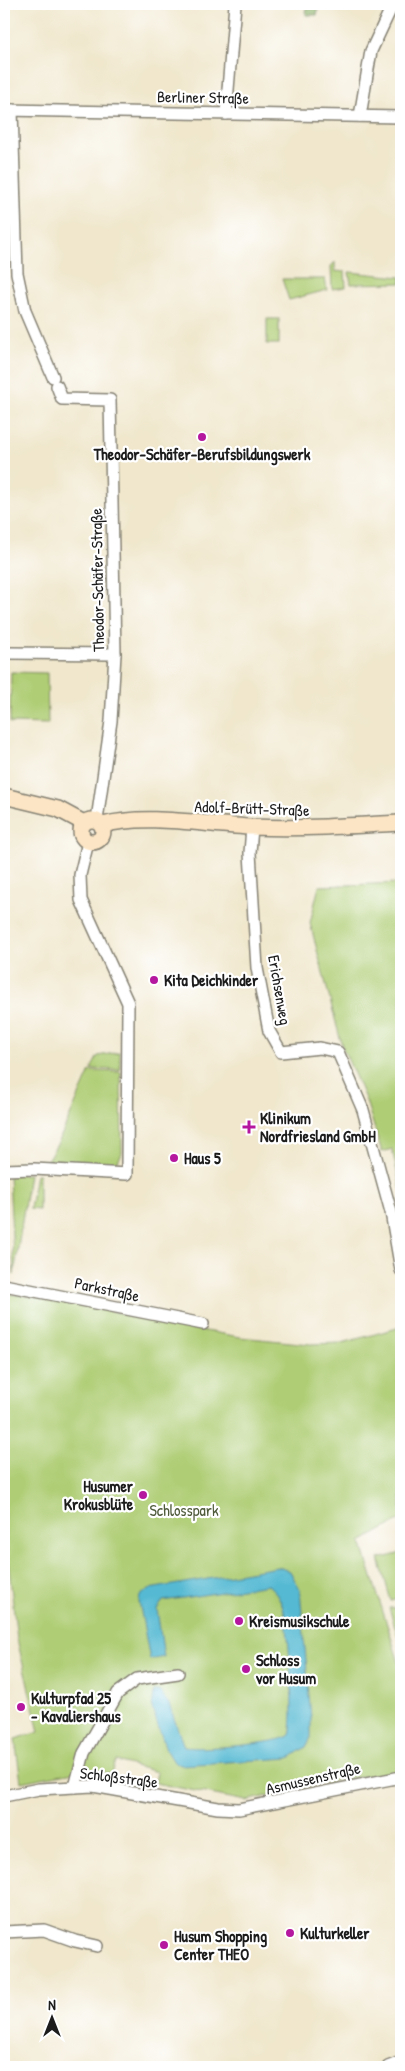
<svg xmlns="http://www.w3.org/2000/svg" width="405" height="2071" font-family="'Patrick Hand',sans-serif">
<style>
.green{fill:#afcd74;stroke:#667448}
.forest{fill:#8bb066;stroke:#546641}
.water{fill:#54b9d3;stroke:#386a78}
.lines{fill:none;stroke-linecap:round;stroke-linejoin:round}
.street-casing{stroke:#868274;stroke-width:14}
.secondary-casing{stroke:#868274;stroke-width:18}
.street{stroke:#fff;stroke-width:11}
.secondary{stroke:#fce5c4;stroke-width:15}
.poi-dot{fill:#b5179e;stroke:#fff;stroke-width:2}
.labels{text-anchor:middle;stroke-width:4.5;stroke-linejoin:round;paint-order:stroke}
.street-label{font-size:16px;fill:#1c1c1c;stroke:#fff}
.poi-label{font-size:16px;font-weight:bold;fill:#1c1c1c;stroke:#fff;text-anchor:start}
.park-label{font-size:16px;fill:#4f5a3b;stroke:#fff}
</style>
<rect width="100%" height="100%" fill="#fff"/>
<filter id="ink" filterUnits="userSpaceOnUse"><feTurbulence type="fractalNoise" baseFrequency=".02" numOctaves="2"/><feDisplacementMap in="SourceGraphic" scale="10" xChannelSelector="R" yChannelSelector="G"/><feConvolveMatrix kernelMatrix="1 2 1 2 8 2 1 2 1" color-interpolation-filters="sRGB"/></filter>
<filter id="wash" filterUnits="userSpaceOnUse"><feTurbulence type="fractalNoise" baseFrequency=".0096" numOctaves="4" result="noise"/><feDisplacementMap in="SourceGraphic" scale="20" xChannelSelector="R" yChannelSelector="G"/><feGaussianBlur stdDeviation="1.12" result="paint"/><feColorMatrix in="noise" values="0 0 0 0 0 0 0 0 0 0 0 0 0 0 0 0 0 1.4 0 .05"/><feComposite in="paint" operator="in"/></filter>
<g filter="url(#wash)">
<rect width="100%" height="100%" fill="#f0e7cc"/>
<g class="green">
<path d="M 335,262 L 335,271 L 345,272 L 346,287 L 332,289 L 331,266 Z"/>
<path d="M 349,272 L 401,277 L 401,283 L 351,284 Z"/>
<path d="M 282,279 L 325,279 L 327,290 L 289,300 Z"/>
<rect x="267" y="319" width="12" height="25"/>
<path d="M 11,672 L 47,673 L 48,724 L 10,723 Z"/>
<path d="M 401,883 L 401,1190 L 392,1149 L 382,1152 L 366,1101 L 342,1046 L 310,923 L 319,886 Z"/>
<path d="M 120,1052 L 120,1070 L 91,1069 L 98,1056 Z"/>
<path d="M 90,1071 L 121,1072 L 122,1153 L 118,1161 L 109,1164 L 47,1160 L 58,1143 Z"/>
<path d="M 29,1174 L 14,1275 L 9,1175 Z"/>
<path d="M 36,1174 L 39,1174 L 39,1210 L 30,1209 Z"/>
<path d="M 4,1293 L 77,1303 L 171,1325 L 240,1337 L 310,1344 L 342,1343 L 401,1327 L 401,1519 L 361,1542 L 401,1669 L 401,1771 L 338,1780 L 246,1801 L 155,1783 L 157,1772 L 116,1761 L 112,1774 L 89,1769 L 21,1782 L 15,1739 L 39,1732 L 17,1639 L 4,1524 Z"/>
<path d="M 401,1553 L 401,1598 L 391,1601 L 379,1559 Z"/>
<path d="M 389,1608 L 401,1608 L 401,1642 L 400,1642 Z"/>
</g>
<path class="forest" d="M 307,4 L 319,4 L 317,15 L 306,15 Z"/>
<path class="water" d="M 278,1567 L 290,1571 L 300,1590 L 311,1718 L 311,1737 L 306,1747 L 289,1758 L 181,1765 L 174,1762 L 166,1749 L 152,1708 L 154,1692 L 159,1691 L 169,1704 L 184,1747 C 198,1750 281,1744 290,1735 C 295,1720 289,1628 284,1611 C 281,1600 277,1592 268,1585 L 163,1601 L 157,1609 L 164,1657 L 150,1660 L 139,1601 L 140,1596 L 149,1589 Z"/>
</g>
<g filter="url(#ink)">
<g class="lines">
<defs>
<g id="street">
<path d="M 4,110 L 401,117"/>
<path d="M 12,110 L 17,273 L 25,311 L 53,377"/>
<path d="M 226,114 L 235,4"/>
<path d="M 360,116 L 371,51 L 393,4"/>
<path d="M 57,386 L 62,399 L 110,400 L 115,654 L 111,721 L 97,820"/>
<path d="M 6,653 L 115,654"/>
<path d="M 252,827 L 250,853 L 257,968 L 269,1031 L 281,1052 L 320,1048 L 338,1052 L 363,1110 L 391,1212 L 401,1270"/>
<path d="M 4,1170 L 34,1169 L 127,1174 L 128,1003 L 81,900 L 80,875 L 88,842"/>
<path d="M 4,1285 L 203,1324"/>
<path d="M 75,1787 L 84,1753 L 118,1693 L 137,1679 L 178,1673"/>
<path d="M 4,1796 L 39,1789 L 93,1786 L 218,1808 L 239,1809 L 401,1777"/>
<path d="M 4,1932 L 44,1930 L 75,1941 L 97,1946"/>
<path d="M 388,2067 L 401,2062"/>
</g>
<g id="secondary">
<path d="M 4,796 L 58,809 L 84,823"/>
<circle cx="92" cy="831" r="11"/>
<path d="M 103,825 C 147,813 205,825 252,827 C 302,829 351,826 401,823"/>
</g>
</defs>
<use href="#street" class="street-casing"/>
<use href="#secondary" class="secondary-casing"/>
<use href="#street" class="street"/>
<use href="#secondary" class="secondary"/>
</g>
</g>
<g class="poi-dot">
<circle cx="202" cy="437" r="5"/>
<circle cx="154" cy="980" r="5"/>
<path d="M246.5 1119.5h5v5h5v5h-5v5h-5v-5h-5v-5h5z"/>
<circle cx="174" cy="1158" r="5"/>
<circle cx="143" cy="1495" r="5"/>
<circle cx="239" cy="1621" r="5"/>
<circle cx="246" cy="1669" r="5"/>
<circle cx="21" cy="1707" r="5"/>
<circle cx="290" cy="1933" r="5"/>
<circle cx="164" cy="1945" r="5"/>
</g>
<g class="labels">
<g class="street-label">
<text transform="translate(203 97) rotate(1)" y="6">Berliner Straße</text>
<text transform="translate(97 580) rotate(-91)" y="6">Theodor-Schäfer-Straße</text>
<text transform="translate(252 808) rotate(2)" y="6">Adolf-Brütt-Straße</text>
<text transform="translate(280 990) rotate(80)" y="6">Erichsenweg</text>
<text transform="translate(107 1289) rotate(12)" y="6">Parkstraße</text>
<text transform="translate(119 1777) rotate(7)" y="6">Schloßstraße</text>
<text transform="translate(313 1778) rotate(-13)" y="6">Asmussenstraße</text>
</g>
<g class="poi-label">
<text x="202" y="460" text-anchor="middle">Theodor-Schäfer-Berufsbildungswerk</text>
<text x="164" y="986">Kita Deichkinder</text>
<text x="260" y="1124">Klinikum<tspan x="260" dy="18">Nordfriesland GmbH</tspan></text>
<text x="184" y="1164">Haus 5</text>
<text x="133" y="1492" text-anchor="end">Husumer<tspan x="133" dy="18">Krokusblüte</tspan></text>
<text x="249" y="1627">Kreismusikschule</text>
<text x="256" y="1666">Schloss<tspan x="256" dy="18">vor Husum</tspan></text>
<text x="31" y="1704">Kulturpfad 25<tspan x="31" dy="18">- Kavaliershaus</tspan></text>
<text x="300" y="1939">Kulturkeller</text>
<text x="174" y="1942">Husum Shopping<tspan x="174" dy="18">Center THEO</tspan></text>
</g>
<g class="park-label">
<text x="184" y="1516">Schlosspark</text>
</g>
</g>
<rect width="405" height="2071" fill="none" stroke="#fff" stroke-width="20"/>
<g transform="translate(52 2018)" stroke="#ffffff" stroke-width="4" paint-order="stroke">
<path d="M0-4L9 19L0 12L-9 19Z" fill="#1c1c1c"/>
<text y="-8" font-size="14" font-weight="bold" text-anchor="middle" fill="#1c1c1c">N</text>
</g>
</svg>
